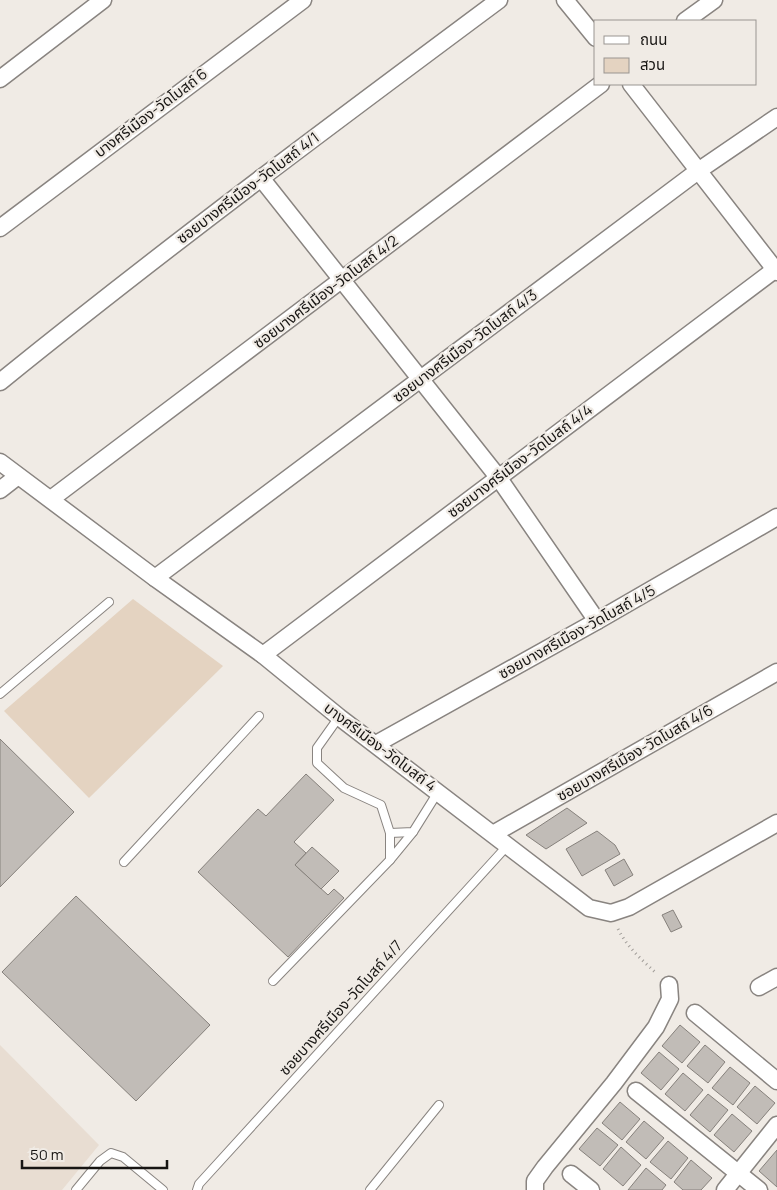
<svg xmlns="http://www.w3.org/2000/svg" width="777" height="1190" font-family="Manrope,'Noto Sans Thai',sans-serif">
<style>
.built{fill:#e8ddd2}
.green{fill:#e4d3c1}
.building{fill:#c1bcb7;stroke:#86817c}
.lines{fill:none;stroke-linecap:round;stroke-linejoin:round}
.service-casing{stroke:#898480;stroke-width:10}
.minor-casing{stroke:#898480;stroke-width:19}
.path{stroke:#a19d99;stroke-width:3;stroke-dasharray:1 4;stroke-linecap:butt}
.service{stroke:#fff;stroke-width:8}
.minor{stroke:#fff;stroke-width:16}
.labels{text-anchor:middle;stroke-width:4.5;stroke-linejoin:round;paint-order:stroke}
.street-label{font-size:15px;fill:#171513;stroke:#f0ebe5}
</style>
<rect width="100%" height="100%" fill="#f0ebe5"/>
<path class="built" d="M 0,1045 L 99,1145 L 62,1190 L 0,1190 Z"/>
<path class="green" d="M 133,599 L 223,666 L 89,798 L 4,711 Z"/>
<g class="building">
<path d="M 0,739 L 74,812 L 0,887 Z"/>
<path d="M 306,774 L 334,800 L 294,842 L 306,853 L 295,865 L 328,895 L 334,889 L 344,898 L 288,957 L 198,872 L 258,809 L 266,816 Z"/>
<path d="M 567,808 L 587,823 L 546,849 L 526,835 Z"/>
<path d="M 597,831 L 615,845 L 620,854 L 582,876 L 566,849 Z"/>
<path d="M 312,847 L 339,871 L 321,889 L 295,865 Z"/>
<path d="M 624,859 L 633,875 L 614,886 L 605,870 Z"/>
<path d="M 76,896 L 210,1025 L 136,1101 L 2,972 Z"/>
<path d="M 673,910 L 682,927 L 671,932 L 662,915 Z"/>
<path d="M 680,1025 L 700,1042 L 682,1063 L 662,1046 Z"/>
<path d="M 705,1045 L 725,1062 L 708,1083 L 687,1066 Z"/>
<path d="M 659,1052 L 679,1069 L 661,1090 L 641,1073 Z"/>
<path d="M 730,1067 L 750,1083 L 733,1105 L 712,1088 Z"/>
<path d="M 683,1073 L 703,1090 L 685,1111 L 665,1094 Z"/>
<path d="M 755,1086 L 775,1103 L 757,1124 L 737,1107 Z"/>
<path d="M 708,1094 L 728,1110 L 710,1132 L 690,1115 Z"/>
<path d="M 620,1102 L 640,1119 L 622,1140 L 602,1123 Z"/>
<path d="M 732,1114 L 752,1131 L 734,1152 L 714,1135 Z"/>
<path d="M 644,1121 L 664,1138 L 646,1159 L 626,1142 Z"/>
<path d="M 597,1128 L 618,1145 L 600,1166 L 579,1149 Z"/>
<path d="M 668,1141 L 688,1158 L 671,1179 L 650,1162 Z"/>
<path d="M 621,1147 L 641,1165 L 623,1186 L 603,1169 Z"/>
<path d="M 777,1150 L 777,1187 L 759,1171 Z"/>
<path d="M 691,1160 L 712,1178 L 701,1190 L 683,1190 L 674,1182 Z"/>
<path d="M 646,1168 L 666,1185 L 662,1190 L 628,1190 Z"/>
</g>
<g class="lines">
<defs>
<g id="service">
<path d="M 0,694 L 109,602"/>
<path d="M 390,833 L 413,832 L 438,792"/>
<path d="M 390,860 L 413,832"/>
<path d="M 124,862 L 259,716"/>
<path d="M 273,981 L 390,860 L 390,833 L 381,805 L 344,788 L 317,763 L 317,748 L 339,717"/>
<path d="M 76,1190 L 100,1161 L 111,1153 L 123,1157 L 163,1190"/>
<path d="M 197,1190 L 199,1184 L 508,845"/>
<path d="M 370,1190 L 439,1105"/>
</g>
<g id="minor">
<path d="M 565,0 L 596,38"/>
<path d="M 685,21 L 714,0"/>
<path d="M 0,79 L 103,0"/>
<path d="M 631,84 L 777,272"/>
<path d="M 261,178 L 498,477 L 597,621"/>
<path d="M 0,228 L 303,0"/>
<path d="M 0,382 C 163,250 331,125 499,0"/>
<path d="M 0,462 L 155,578 L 263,655 L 339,717 L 589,908 L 611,913 L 629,907 L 777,823"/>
<path d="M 0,490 L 18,476"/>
<path d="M 51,499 L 601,84"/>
<path d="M 155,578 L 698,171 L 777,117"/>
<path d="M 263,655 L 777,268"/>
<path d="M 376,744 L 597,621 L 777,517"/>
<path d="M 493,834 L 777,672"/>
<path d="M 759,987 L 777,977"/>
<path d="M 695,1013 L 777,1081"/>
<path d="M 636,1091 L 759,1190"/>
<path d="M 571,1174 L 591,1190"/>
<path d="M 535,1190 L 535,1181 L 545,1167 L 614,1083 L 656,1027 L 670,999 L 669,985"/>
<path d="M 725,1190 L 777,1125"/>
</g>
</defs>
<use href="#service" class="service-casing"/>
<use href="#minor" class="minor-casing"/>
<path class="path" d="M 618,929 C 627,947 642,960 656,973"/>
<use href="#service" class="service"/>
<use href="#minor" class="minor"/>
</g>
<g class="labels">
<g class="street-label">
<text transform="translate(151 113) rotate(-37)" y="5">บางศรีเมือง-วัดโบสถ์ 6</text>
<text transform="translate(248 188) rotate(-37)" y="5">ซอยบางศรีเมือง-วัดโบสถ์ 4/1</text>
<text transform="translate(326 292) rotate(-37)" y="5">ซอยบางศรีเมือง-วัดโบสถ์ 4/2</text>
<text transform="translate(465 346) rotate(-37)" y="5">ซอยบางศรีเมือง-วัดโบสถ์ 4/3</text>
<text transform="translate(520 461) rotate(-37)" y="5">ซอยบางศรีเมือง-วัดโบสถ์ 4/4</text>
<text transform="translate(577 632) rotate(-29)" y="5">ซอยบางศรีเมือง-วัดโบสถ์ 4/5</text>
<text transform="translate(380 747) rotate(37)" y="5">บางศรีเมือง-วัดโบสถ์ 4</text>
<text transform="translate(635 753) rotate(-30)" y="5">ซอยบางศรีเมือง-วัดโบสถ์ 4/6</text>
<text transform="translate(341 1008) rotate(-48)" y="5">ซอยบางศรีเมือง-วัดโบสถ์ 4/7</text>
</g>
</g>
<rect x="594" y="20" width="162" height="65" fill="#f0ebe5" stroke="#999591"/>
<rect x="604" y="36" width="25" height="8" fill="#ffffff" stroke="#999591"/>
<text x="640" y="45" font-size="15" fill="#171513">ถนน</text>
<rect x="604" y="58" width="25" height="15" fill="#e4d3c1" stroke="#999591"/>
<text x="640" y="70" font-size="15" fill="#171513">สวน</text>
<path d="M22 1160v8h145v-8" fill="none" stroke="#171513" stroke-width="2.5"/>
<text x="30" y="1160" font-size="15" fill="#171513" stroke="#f0ebe5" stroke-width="4" paint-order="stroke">50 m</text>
</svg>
